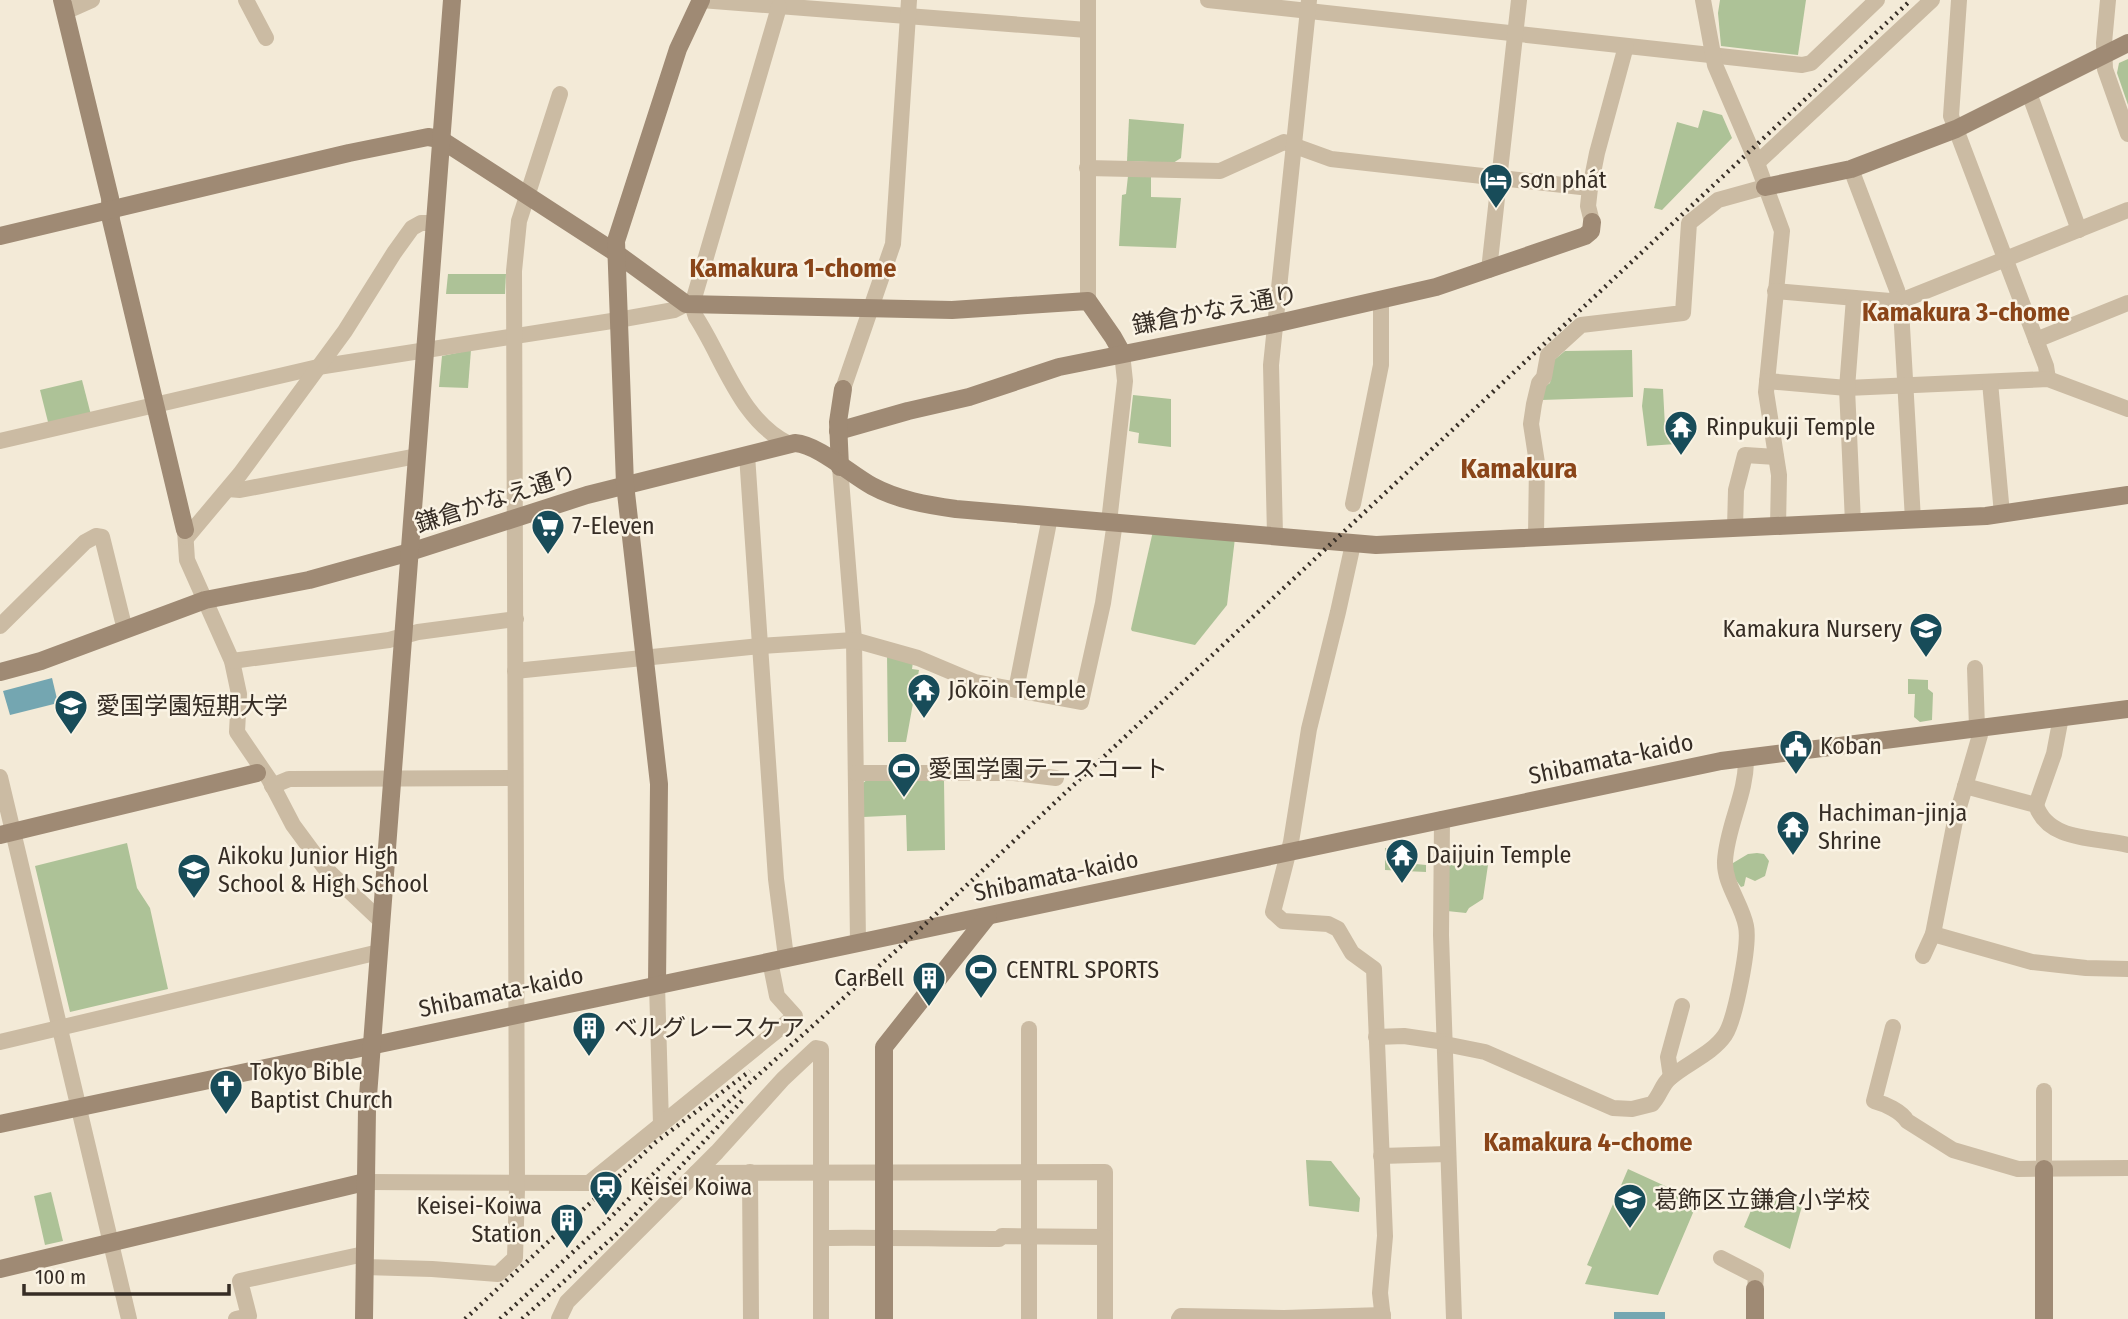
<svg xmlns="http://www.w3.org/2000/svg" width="2128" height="1319" font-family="'Fira Sans Condensed','Noto Sans JP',sans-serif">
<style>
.green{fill:#adc297}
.water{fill:#74a6b1}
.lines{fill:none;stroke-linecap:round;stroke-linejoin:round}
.street{stroke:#cbbba3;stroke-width:16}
.secondary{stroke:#9f8a74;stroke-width:18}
.rail{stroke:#362d25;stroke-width:4.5;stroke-dasharray:2 5;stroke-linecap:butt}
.labels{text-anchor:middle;stroke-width:5;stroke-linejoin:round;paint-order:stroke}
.poi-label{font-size:24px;fill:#362d25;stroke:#faf3e4;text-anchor:start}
.street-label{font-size:24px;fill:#362d25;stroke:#faf3e4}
.neighbourhood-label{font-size:26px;font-weight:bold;fill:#8a4519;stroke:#faf3e4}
.quarter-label{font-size:28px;font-weight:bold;fill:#8a4519;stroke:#faf3e4}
</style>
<rect width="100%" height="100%" fill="#f3ead7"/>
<g class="green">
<path d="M 1720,0 L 1806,0 L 1798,55 L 1721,46 L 1718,13 Z"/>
<path d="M 2128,59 L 2128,105 L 2117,73 L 2119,63 Z"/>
<path d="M 1703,110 L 1722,115 L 1732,138 L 1662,210 L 1654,208 L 1677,122 L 1698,128 Z"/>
<path d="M 1129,119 L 1184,124 L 1181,158 L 1173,163 L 1127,161 Z"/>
<path d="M 1128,176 L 1151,177 L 1151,197 L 1181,198 L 1176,248 L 1119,246 L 1122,195 L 1126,194 Z"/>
<path d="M 448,274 L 506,274 L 505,294 L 446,294 Z"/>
<path d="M 471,350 L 468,388 L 439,387 L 442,356 Z"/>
<path d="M 1632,350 L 1633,397 L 1541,400 L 1544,387 L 1550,383 L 1554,360 L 1565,351 Z"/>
<path d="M 82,380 L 91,415 L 49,426 L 40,390 Z"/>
<path d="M 1644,388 L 1663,389 L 1665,427 L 1690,429 L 1690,443 L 1647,446 L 1642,406 Z"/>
<path d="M 1133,395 L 1171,399 L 1171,447 L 1138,443 L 1139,433 L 1129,431 Z"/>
<path d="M 1153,531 L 1235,538 L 1227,605 L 1195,645 L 1132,631 L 1131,629 Z"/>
<path d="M 887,654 L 913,662 L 912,669 L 919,670 L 906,742 L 888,742 Z"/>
<path d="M 1908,679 L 1928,680 L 1928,689 L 1933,693 L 1932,720 L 1920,722 L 1914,717 L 1915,694 L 1908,694 Z"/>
<path d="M 868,779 L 944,781 L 945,850 L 907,851 L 906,815 L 863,817 L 863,783 Z"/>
<path d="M 127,843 L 137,888 L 150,908 L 168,989 L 70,1012 L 35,866 Z"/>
<path d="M 1417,847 L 1416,864 L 1426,865 L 1426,872 L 1385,870 L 1385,848 Z"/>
<path d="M 1449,851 L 1489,858 L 1483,899 L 1469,908 L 1466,913 L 1447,911 Z"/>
<path d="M 1757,853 L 1764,854 L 1769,861 L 1765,876 L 1755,881 L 1746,877 L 1744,886 L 1741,887 L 1733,876 L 1733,863 L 1748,854 Z"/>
<path d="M 1306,1160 L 1331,1161 L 1360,1198 L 1359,1212 L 1309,1206 Z"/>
<path d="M 1628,1169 L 1698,1201 L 1658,1295 L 1585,1284 L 1592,1267 L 1587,1265 Z"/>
<path d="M 1761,1187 L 1802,1206 L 1790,1249 L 1744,1227 Z"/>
<path d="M 51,1192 L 63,1241 L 45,1245 L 34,1196 Z"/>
</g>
<g class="water">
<path d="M 52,678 L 58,703 L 10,715 L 3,691 Z"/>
<rect x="1614" y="1312" width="51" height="7"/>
</g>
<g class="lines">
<g class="street">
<path d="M 246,0 L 266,38"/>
<path d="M 701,0 L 1087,30"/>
<path d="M 1208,0 L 1802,65 L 1811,63 L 1877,0"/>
<path d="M 1703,0 L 1715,65 L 1757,163 L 1782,231 L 1766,392 L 1779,475 L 1778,527"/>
<path d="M 1959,0 L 1951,116 L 2046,366 L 2048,379"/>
<path d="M 2108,0 L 2104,43 L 2105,69 L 2128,134"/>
<path d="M 779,7 L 692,305 L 696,317 C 724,360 740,420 789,444"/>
<path d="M 65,12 L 92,0"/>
<path d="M 2029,93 L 2079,230"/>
<path d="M 1757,163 L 1932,0"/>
<path d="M 1087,168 L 1220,171 L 1284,142 L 1331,159 L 1590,188"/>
<path d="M 1851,169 L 1897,290 L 1901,309 L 1913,520"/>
<path d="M 1592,222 L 1588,206 L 1590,188 L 1597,153 L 1626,46"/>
<path d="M 1489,270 L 1519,0"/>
<path d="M 1775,291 L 1890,301 L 1908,298 L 2128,210"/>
<path d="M 1088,301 L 1088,0"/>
<path d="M 2036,340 L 2128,303"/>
<path d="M 1767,381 L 1847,388 L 2048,379 L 2128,409"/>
<path d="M 1990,382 L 2002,514"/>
<path d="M 843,389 L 893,244 L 909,0"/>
<path d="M 0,441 L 318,367 L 618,320 L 674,310 L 686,304"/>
<path d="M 747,455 L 776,879 L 786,957"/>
<path d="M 840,467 L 854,640 L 858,942"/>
<path d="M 228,489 L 240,490 L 417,456"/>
<path d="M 1353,504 L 1381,365 L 1381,301"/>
<path d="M 1109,522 L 1125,381 L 1122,353"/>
<path d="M 1853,523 L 1847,388 L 1854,298"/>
<path d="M 1735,528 L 1736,490 L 1745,455 L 1776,457"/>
<path d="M 185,530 L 187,560 L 232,661 L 239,694 L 237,732 L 269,779 L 293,825 L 324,867 L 382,922"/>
<path d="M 1275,535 L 1271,365 L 1309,0"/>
<path d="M 1536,536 L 1537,463 L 1531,424 L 1534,404 L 1539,383 L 1544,377 L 1548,355 L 1581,325 L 1683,313 L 1689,223 L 1718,200 L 1765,187"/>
<path d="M 187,537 L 240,474 L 345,331 L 394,253 L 412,228 L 421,223 L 434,223"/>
<path d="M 1353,544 L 1338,612 L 1309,729 L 1291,842 L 1273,912 L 1283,921 L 1328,924 L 1338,929 L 1352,953 L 1374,969 L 1385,1236 L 1380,1293 L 1383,1319"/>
<path d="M 0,626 L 85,542 L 96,536 L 102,537 L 125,630"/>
<path d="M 232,661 L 389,640 L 418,632 L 516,619"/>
<path d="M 1975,668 L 1977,728"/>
<path d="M 515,671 L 760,646 L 854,640 L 918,658 L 975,682 L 1081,702 L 1103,603 L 1115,522"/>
<path d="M 1016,690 L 1050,517"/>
<path d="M 856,773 L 1014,773 L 1056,778"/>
<path d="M 0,777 L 129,1319"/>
<path d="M 272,786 L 289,779 L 515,778"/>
<path d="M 1965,786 L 2036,805 C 2048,842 2097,837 2128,845"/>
<path d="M 2036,805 L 2054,754 L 2061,717"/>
<path d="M 1442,819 L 1441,935 L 1454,1319"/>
<path d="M 1933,934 L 2032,962 L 2086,968 L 2128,969"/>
<path d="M 1923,956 L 1933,934 L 1955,821 L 1980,735 L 1979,728"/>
<path d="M 657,984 L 661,1124"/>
<path d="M 1893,1027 L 1874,1101 C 1885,1104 1901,1111 1907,1121 L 1953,1150 L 2018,1169 L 2128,1168"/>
<path d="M 1029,1029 L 1029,1319"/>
<path d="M 1376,1037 L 1404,1036 L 1445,1042"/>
<path d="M 0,1042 L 379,952"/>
<path d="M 1445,1044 L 1485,1052 L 1613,1108 L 1632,1109 L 1652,1104 C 1660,1096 1662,1084 1670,1078 C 1687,1063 1712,1054 1725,1035 C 1735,1020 1750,945 1746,926 C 1742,904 1724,884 1725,861 C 1727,825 1747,794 1746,757"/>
<path d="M 1671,1077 L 1668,1057 L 1682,1006"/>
<path d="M 2044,1091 L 2044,1169"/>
<path d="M 1381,1156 L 1448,1154"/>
<path d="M 750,1172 L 751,1319"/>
<path d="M 696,1173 L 1105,1172 L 1105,1319"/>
<path d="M 365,1182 L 589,1183 L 795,1016 L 777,996 L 770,961"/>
<path d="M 821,1238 C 881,1237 940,1239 999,1239 L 1002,1236 L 1105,1237"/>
<path d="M 1721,1258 L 1756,1276 L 1755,1289"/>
<path d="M 364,1267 L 432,1269 L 498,1274 L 515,1258 L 517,1189 L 514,271 L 519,221 L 560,94"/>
<path d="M 236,1319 L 249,1316 L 240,1281 L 364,1254"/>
<path d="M 559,1319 L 567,1302 L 717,1152 L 783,1079 L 816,1048 L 821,1049 L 821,1319"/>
<path d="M 1179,1319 L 1181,1316 L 1284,1318 L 1383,1315"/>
</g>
<g class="secondary">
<path d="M 62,0 L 110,198 L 111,220 L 185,530"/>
<path d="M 1765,187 L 1851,169 L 1956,129 L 2128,43"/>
<path d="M 0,236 L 349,153 L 428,137 L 440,139 L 616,253 L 686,304 L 952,310 L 1088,301 L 1113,337 L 1122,353"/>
<path d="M 838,431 L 908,411 L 969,397 L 1059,367 L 1274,324 L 1436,287 L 1585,236 L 1591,231 L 1592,222"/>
<path d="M 840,467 L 838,422 L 843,389"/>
<path d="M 0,672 L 41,661 L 205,600 L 309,580 L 410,552 L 587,495 L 795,443 C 819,445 850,474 872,486 C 898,500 927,505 956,509 L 1376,545 L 1986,516 L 2128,495"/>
<path d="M 0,835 L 257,773"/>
<path d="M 657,984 L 659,784 L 625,484 L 616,241 L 678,49 L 701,0"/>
<path d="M 0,1124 L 1721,761 L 2128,709"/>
<path d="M 2044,1169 L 2044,1319"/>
<path d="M 0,1269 L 365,1182"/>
<path d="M 364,1319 L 367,1109 L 452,0"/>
<path d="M 884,1319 L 884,1047 L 988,916"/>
<path d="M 1755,1319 L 1755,1289"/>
</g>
<g class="rail">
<path d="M 465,1319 L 656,1142 L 750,1071"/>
<path d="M 500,1319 L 608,1220 L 694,1133 L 920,929 L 1911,0"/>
<path d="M 522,1319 L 620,1231 L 742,1101"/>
</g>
</g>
<defs>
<symbol id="hotel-pin" viewBox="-11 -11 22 30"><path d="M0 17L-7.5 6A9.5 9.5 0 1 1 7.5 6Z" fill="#184c59" stroke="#faf3e4"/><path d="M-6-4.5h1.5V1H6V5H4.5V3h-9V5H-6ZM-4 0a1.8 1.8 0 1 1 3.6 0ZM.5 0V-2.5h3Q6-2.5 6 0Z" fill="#fff"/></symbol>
<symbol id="temple-pin" viewBox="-11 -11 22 30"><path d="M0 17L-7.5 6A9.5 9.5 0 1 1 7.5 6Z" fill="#184c59" stroke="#faf3e4"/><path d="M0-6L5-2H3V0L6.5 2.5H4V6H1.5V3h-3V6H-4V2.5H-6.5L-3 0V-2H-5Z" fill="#fff"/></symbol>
<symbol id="supermarket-pin" viewBox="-11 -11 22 30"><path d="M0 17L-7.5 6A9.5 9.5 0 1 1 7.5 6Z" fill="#184c59" stroke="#faf3e4"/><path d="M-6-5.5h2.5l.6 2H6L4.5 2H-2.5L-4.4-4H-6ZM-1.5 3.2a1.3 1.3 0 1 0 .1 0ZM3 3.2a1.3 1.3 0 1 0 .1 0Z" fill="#fff"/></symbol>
<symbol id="school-pin" viewBox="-11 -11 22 30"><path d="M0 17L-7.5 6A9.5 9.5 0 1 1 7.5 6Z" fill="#184c59" stroke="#faf3e4"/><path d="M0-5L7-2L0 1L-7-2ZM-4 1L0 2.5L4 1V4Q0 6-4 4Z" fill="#fff"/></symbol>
<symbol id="university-pin" viewBox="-11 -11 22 30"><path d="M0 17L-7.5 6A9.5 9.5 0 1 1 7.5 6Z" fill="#184c59" stroke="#faf3e4"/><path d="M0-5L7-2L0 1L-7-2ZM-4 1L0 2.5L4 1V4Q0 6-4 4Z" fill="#fff"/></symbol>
<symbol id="civic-pin" viewBox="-11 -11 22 30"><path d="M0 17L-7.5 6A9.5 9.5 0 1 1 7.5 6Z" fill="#184c59" stroke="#faf3e4"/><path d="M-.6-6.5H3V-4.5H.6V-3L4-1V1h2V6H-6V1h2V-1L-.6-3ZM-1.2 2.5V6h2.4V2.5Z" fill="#fff"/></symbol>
<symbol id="stadium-pin" viewBox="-11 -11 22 30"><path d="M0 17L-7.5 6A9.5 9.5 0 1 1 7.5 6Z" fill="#184c59" stroke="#faf3e4"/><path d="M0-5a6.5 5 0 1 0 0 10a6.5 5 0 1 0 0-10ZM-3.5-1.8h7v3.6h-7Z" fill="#fff"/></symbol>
<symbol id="building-pin" viewBox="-11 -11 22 30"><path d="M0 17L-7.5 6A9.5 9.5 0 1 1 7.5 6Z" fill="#184c59" stroke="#faf3e4"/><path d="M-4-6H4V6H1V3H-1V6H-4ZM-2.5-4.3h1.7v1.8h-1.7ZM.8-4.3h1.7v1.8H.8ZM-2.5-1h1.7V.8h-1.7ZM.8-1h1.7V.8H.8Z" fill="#fff"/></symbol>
<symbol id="church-pin" viewBox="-11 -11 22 30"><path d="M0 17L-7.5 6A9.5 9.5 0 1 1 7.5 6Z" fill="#184c59" stroke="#faf3e4"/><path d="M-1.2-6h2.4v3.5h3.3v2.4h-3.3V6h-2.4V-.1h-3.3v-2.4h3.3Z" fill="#fff"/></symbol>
<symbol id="station-pin" viewBox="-11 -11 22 30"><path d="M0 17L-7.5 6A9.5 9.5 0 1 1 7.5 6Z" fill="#184c59" stroke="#faf3e4"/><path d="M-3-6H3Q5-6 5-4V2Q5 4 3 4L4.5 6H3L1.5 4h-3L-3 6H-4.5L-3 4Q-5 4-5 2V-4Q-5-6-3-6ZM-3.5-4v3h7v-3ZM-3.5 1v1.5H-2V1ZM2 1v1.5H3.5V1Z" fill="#fff"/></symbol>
</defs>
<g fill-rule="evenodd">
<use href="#hotel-pin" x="1477" y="161" width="38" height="52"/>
<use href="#temple-pin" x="1662" y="408" width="38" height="52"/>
<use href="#supermarket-pin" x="529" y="507" width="38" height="52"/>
<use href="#school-pin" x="1907" y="610" width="38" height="52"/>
<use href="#temple-pin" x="905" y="671" width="38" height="52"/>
<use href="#university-pin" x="52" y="687" width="38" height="52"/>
<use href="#civic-pin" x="1777" y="727" width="38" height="52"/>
<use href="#stadium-pin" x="885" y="750" width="38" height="52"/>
<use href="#temple-pin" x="1774" y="808" width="38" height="52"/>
<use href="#temple-pin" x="1383" y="836" width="38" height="52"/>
<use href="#school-pin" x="175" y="851" width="38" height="52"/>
<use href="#stadium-pin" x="962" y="951" width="38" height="52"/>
<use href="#building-pin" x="910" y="959" width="38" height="52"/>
<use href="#building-pin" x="570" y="1009" width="38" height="52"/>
<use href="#church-pin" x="207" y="1067" width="38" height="52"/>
<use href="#station-pin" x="587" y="1168" width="38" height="52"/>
<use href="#school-pin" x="1611" y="1181" width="38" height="52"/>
<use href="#building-pin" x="548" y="1201" width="38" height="52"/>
</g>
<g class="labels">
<g class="poi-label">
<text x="1520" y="188">sơn phát</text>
<text x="1706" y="435">Rinpukuji Temple</text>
<text x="572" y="534">7-Eleven</text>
<text x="1902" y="637" text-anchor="end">Kamakura Nursery</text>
<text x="948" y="698">Jōkōin Temple</text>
<text x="96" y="714">愛国学園短期大学</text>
<text x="1820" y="754">Koban</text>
<text x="928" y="777">愛国学園テニスコート</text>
<text x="1818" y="821">Hachiman-jinja<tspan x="1818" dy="28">Shrine</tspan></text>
<text x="1426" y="863">Daijuin Temple</text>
<text x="218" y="864">Aikoku Junior High<tspan x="218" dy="28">School &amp; High School</tspan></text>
<text x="1006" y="978">CENTRL SPORTS</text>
<text x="904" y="986" text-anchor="end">CarBell</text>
<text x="614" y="1036">ベルグレースケア</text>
<text x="250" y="1080">Tokyo Bible<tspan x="250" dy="28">Baptist Church</tspan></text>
<text x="630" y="1195">Keisei Koiwa</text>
<text x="1654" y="1208">葛飾区立鎌倉小学校</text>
<text x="542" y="1214" text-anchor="end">Keisei-Koiwa<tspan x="542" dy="28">Station</tspan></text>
</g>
<g class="street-label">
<text transform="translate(1215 310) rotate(-11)" y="8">鎌倉かなえ通り</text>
<text transform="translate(496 499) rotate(-18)" y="8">鎌倉かなえ通り</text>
<text transform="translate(1611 759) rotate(-12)" y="8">Shibamata-kaido</text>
<text transform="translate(1056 876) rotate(-12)" y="8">Shibamata-kaido</text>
<text transform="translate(501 992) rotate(-12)" y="8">Shibamata-kaido</text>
</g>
<g class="neighbourhood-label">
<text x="793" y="277">Kamakura 1-chome</text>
<text x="1966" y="321">Kamakura 3-chome</text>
<text x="1588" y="1151">Kamakura 4-chome</text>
</g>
<g class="quarter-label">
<text x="1519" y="478">Kamakura</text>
</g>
</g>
<path d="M24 1284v10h205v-10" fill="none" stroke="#362d25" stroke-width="3.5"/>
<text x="35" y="1284" font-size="21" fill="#362d25" stroke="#faf3e4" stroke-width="5" paint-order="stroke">100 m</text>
</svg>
